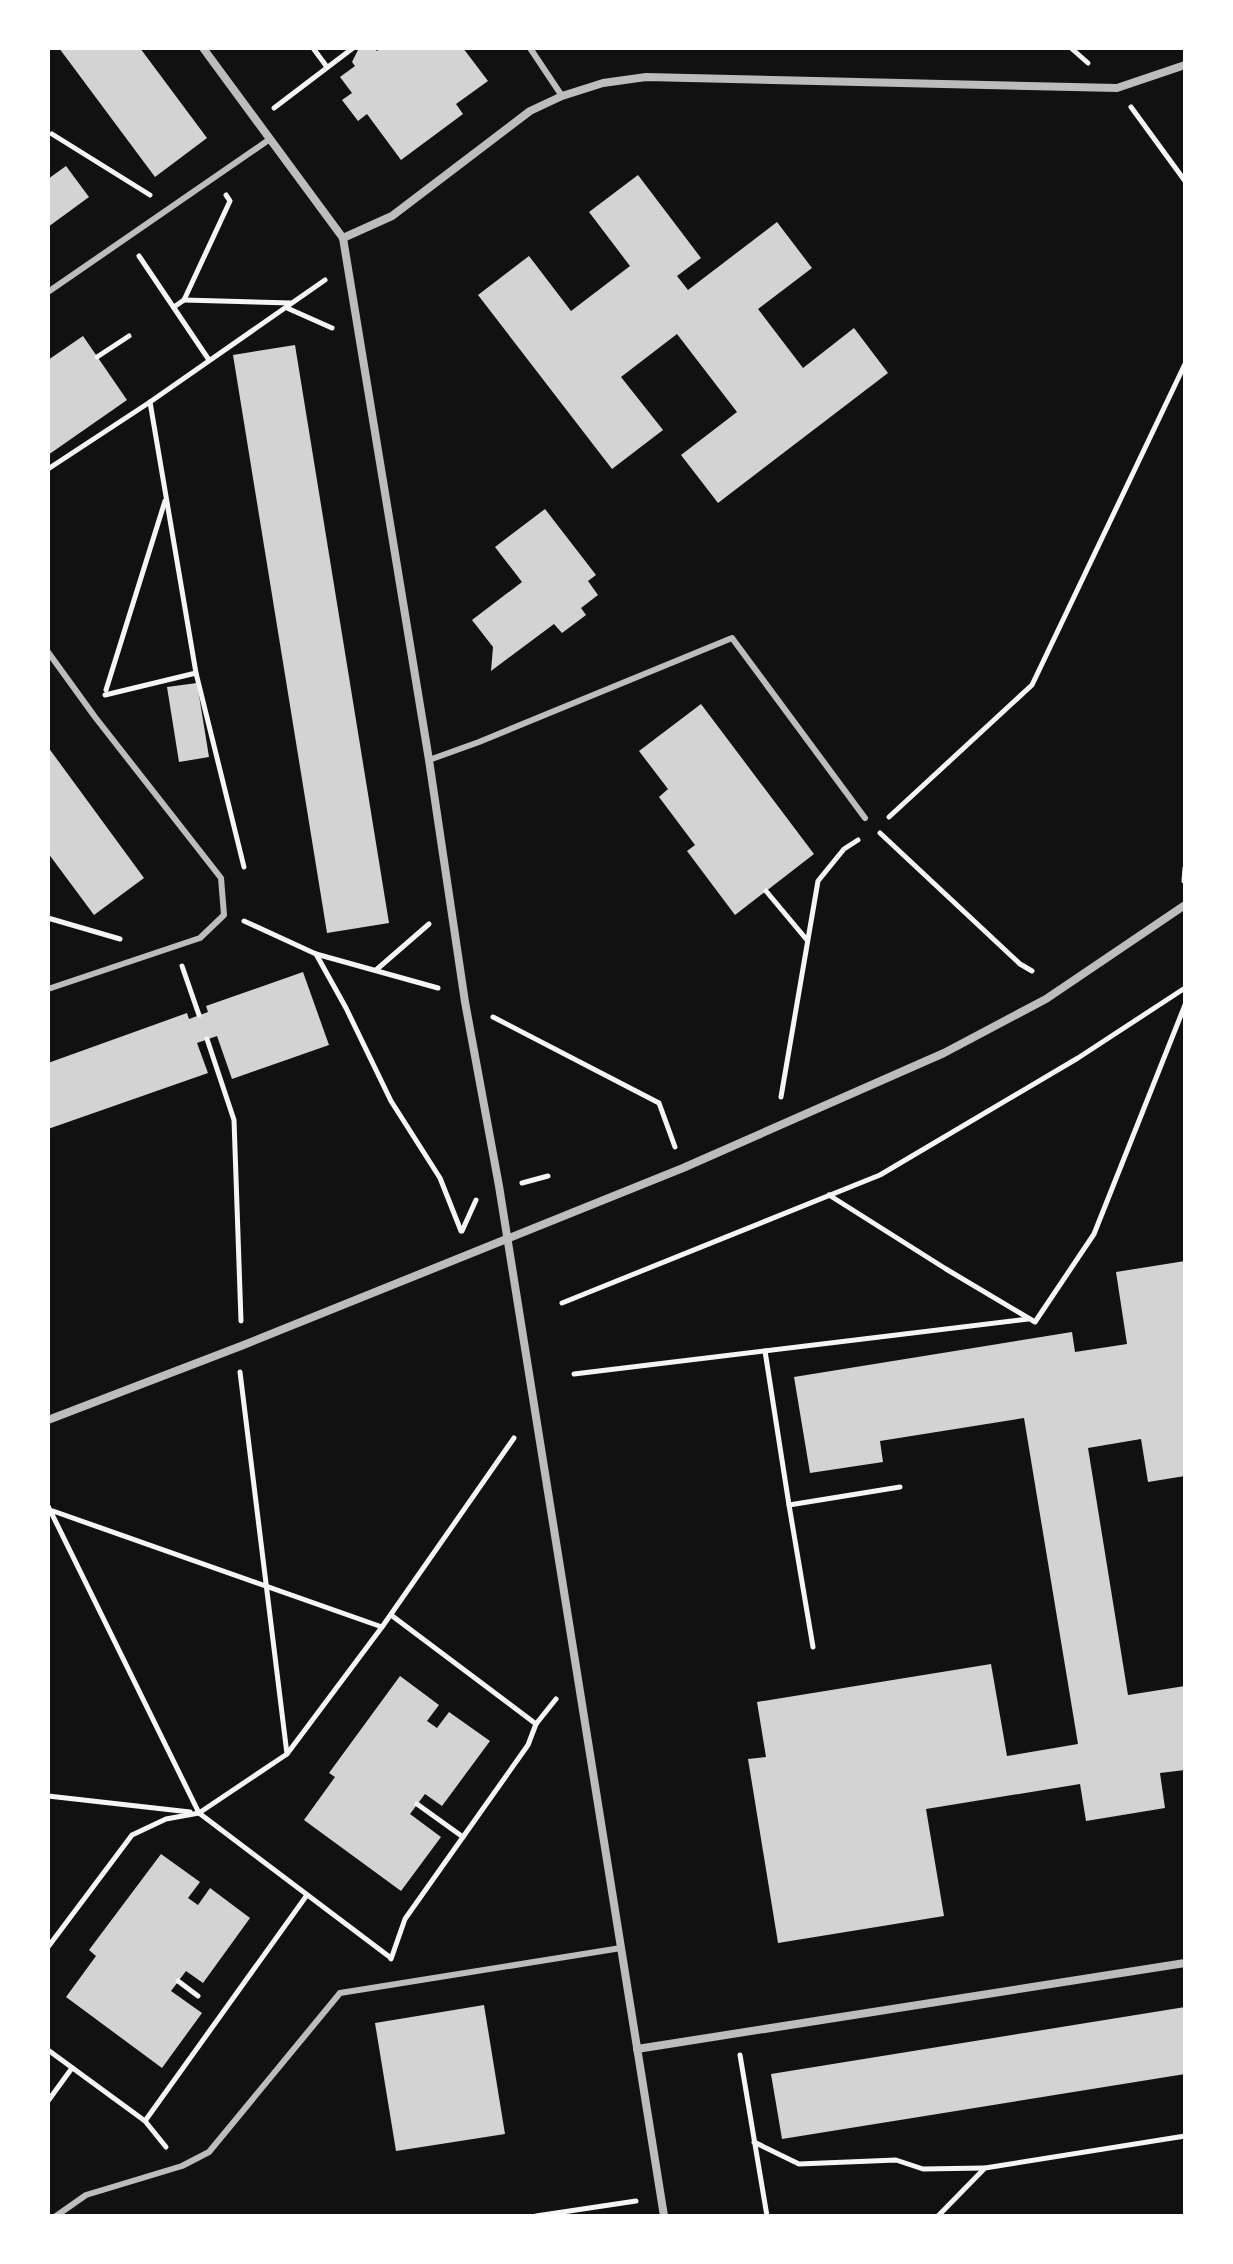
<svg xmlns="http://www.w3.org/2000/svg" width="1233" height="2264" font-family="Merriweather,serif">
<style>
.building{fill:#d3d3d3}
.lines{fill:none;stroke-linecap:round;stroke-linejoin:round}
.path{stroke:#f5f5f5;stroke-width:5}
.service{stroke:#bcbcbc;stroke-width:6}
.minor{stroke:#bcbcbc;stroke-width:8}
</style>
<rect width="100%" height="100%" fill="#111"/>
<g class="building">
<path d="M 59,48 L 140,48 L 207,138 L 155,177 Z"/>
<path d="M 365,48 L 374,48 L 377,51 L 381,48 L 463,48 L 488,81 L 456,104 L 463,114 L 401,160 L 367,114 L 358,121 L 342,100 L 352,93 L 340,77 L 355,66 L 352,62 L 358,50 Z"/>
<path d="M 66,166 L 89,197 L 48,227 L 48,179 Z"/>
<path d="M 638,175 L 701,258 L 677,276 L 688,290 L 777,222 L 812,268 L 758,309 L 803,368 L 854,328 L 888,373 L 718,503 L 681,455 L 737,412 L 677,334 L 621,377 L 663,430 L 612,469 L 478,295 L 529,256 L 571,311 L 630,266 L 589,212 Z"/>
<path d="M 83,336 L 127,400 L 48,455 L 48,360 Z"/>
<path d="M 295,345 L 389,923 L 327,933 L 233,355 Z"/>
<path d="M 545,509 L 596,575 L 588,581 L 598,595 L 581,608 L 586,615 L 562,633 L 554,624 L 491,671 L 493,647 L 472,620 L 522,582 L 495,547 Z"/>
<path d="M 197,683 L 209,757 L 179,762 L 167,687 Z"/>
<path d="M 701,704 L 814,854 L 735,915 L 687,851 L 695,845 L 659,797 L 668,789 L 639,751 Z"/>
<path d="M 48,747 L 144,878 L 94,915 L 48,853 Z"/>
<path d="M 303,972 L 329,1045 L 232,1079 L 217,1036 L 197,1043 L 208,1073 L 48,1129 L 48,1063 L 187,1013 L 189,1019 L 208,1012 L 206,1006 Z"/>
<path d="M 1185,1261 L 1185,1476 L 1148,1482 L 1141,1439 L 1088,1448 L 1128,1695 L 1185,1686 L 1185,1770 L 1160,1773 L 1165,1808 L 1086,1821 L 1080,1784 L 926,1809 L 944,1916 L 778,1943 L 748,1759 L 766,1757 L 757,1702 L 991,1664 L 1007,1756 L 1078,1744 L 1024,1418 L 880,1441 L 883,1462 L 810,1473 L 794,1377 L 1072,1332 L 1075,1352 L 1127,1344 L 1116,1272 Z"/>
<path d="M 400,1676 L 439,1705 L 427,1721 L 437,1728 L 449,1712 L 490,1741 L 442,1806 L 425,1794 L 410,1814 L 441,1837 L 401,1891 L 304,1820 L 335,1777 L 329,1773 Z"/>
<path d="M 161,1854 L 200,1882 L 188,1898 L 198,1905 L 210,1888 L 250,1918 L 203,1983 L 186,1971 L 171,1991 L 202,2013 L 162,2068 L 66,1997 L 96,1956 L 89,1950 Z"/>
<path d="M 484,2005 L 505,2134 L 396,2151 L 375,2023 Z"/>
<path d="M 1185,2007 L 1185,2074 L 782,2139 L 771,2074 Z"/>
</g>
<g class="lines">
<g class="path">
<path d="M 313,48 L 327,67"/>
<path d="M 1071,48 L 1088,63"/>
<path d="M 1131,107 L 1185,181"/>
<path d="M 274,108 L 353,48"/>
<path d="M 52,134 L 150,195"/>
<path d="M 139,256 L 209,360"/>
<path d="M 184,300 L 291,303"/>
<path d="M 174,307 L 184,300 L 230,201 L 226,195"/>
<path d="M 287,308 L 332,328"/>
<path d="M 97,357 L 129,336"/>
<path d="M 150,402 L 196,673 L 244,867"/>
<path d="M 48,469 L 150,402 L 325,280"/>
<path d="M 106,690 L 165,501"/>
<path d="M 105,695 L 196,673"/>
<path d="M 889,817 L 1032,685 L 1185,364"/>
<path d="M 880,833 L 1020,964 L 1032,971"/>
<path d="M 1184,881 L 1185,868"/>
<path d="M 766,891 L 807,940"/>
<path d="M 48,918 L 120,939"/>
<path d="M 244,921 L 316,954 L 438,988"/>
<path d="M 316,954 L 346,1008 L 391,1101 L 440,1178 L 461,1231"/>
<path d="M 182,966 L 199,1015"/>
<path d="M 376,970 L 429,924"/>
<path d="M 493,1017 L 659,1103 L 675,1147"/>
<path d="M 207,1039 L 234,1120 L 241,1321"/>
<path d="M 781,1097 L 818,881 L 844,849 L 858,840"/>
<path d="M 522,1183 L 548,1176"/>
<path d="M 829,1195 L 946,1269 L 1035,1322 L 1094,1234 L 1185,1005"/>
<path d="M 462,1231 L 476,1200"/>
<path d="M 562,1303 L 880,1175 L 1078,1058 L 1185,988"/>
<path d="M 765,1351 L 789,1505 L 900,1487"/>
<path d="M 240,1372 L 287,1754"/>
<path d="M 574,1374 L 1028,1319"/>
<path d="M 789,1505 L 813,1647"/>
<path d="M 48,1506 L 199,1813 L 391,1958"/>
<path d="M 53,1511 L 382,1627"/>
<path d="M 391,1615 L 536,1724"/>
<path d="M 48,1796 L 190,1812"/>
<path d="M 417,1804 L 463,1837"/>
<path d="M 48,1947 L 132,1835 L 166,1819 L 199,1813 L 287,1754 L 382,1627 L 514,1438"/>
<path d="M 391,1959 L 405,1919 L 528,1745 L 536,1724 L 556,1699"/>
<path d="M 178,1981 L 198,1996"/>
<path d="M 48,2050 L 145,2121 L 166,2147"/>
<path d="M 740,2055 L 767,2216"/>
<path d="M 48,2101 L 72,2068"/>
<path d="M 145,2121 L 307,1895"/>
<path d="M 754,2142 L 799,2164 L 896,2160 L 923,2169 L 984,2168"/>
<path d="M 536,2216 L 636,2201"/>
<path d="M 938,2216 L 985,2168 L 1185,2136"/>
</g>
<g class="service">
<path d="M 530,48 L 562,96"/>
<path d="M 48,292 L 270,139"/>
<path d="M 48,652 L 95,717 L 221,878 L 224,915 L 200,938 L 48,989"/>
<path d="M 429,760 L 479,742 L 732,638 L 865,818"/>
<path d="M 56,2216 L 86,2195 L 182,2166 L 209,2152 L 340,1993 L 621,1948"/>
</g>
<g class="minor">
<path d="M 203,48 L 343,238 L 429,760 L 465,1002 L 499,1186 L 664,2216"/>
<path d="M 343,238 L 392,216 L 530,111 L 562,96 L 603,83 L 646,77 L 1117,88 L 1185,65"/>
<path d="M 48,1420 L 241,1346 L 683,1168 L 944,1053 L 1046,999 L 1185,905"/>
<path d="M 637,2049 L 1185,1963"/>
</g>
</g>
<rect width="1233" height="2264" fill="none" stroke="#ffffff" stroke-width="100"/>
</svg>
